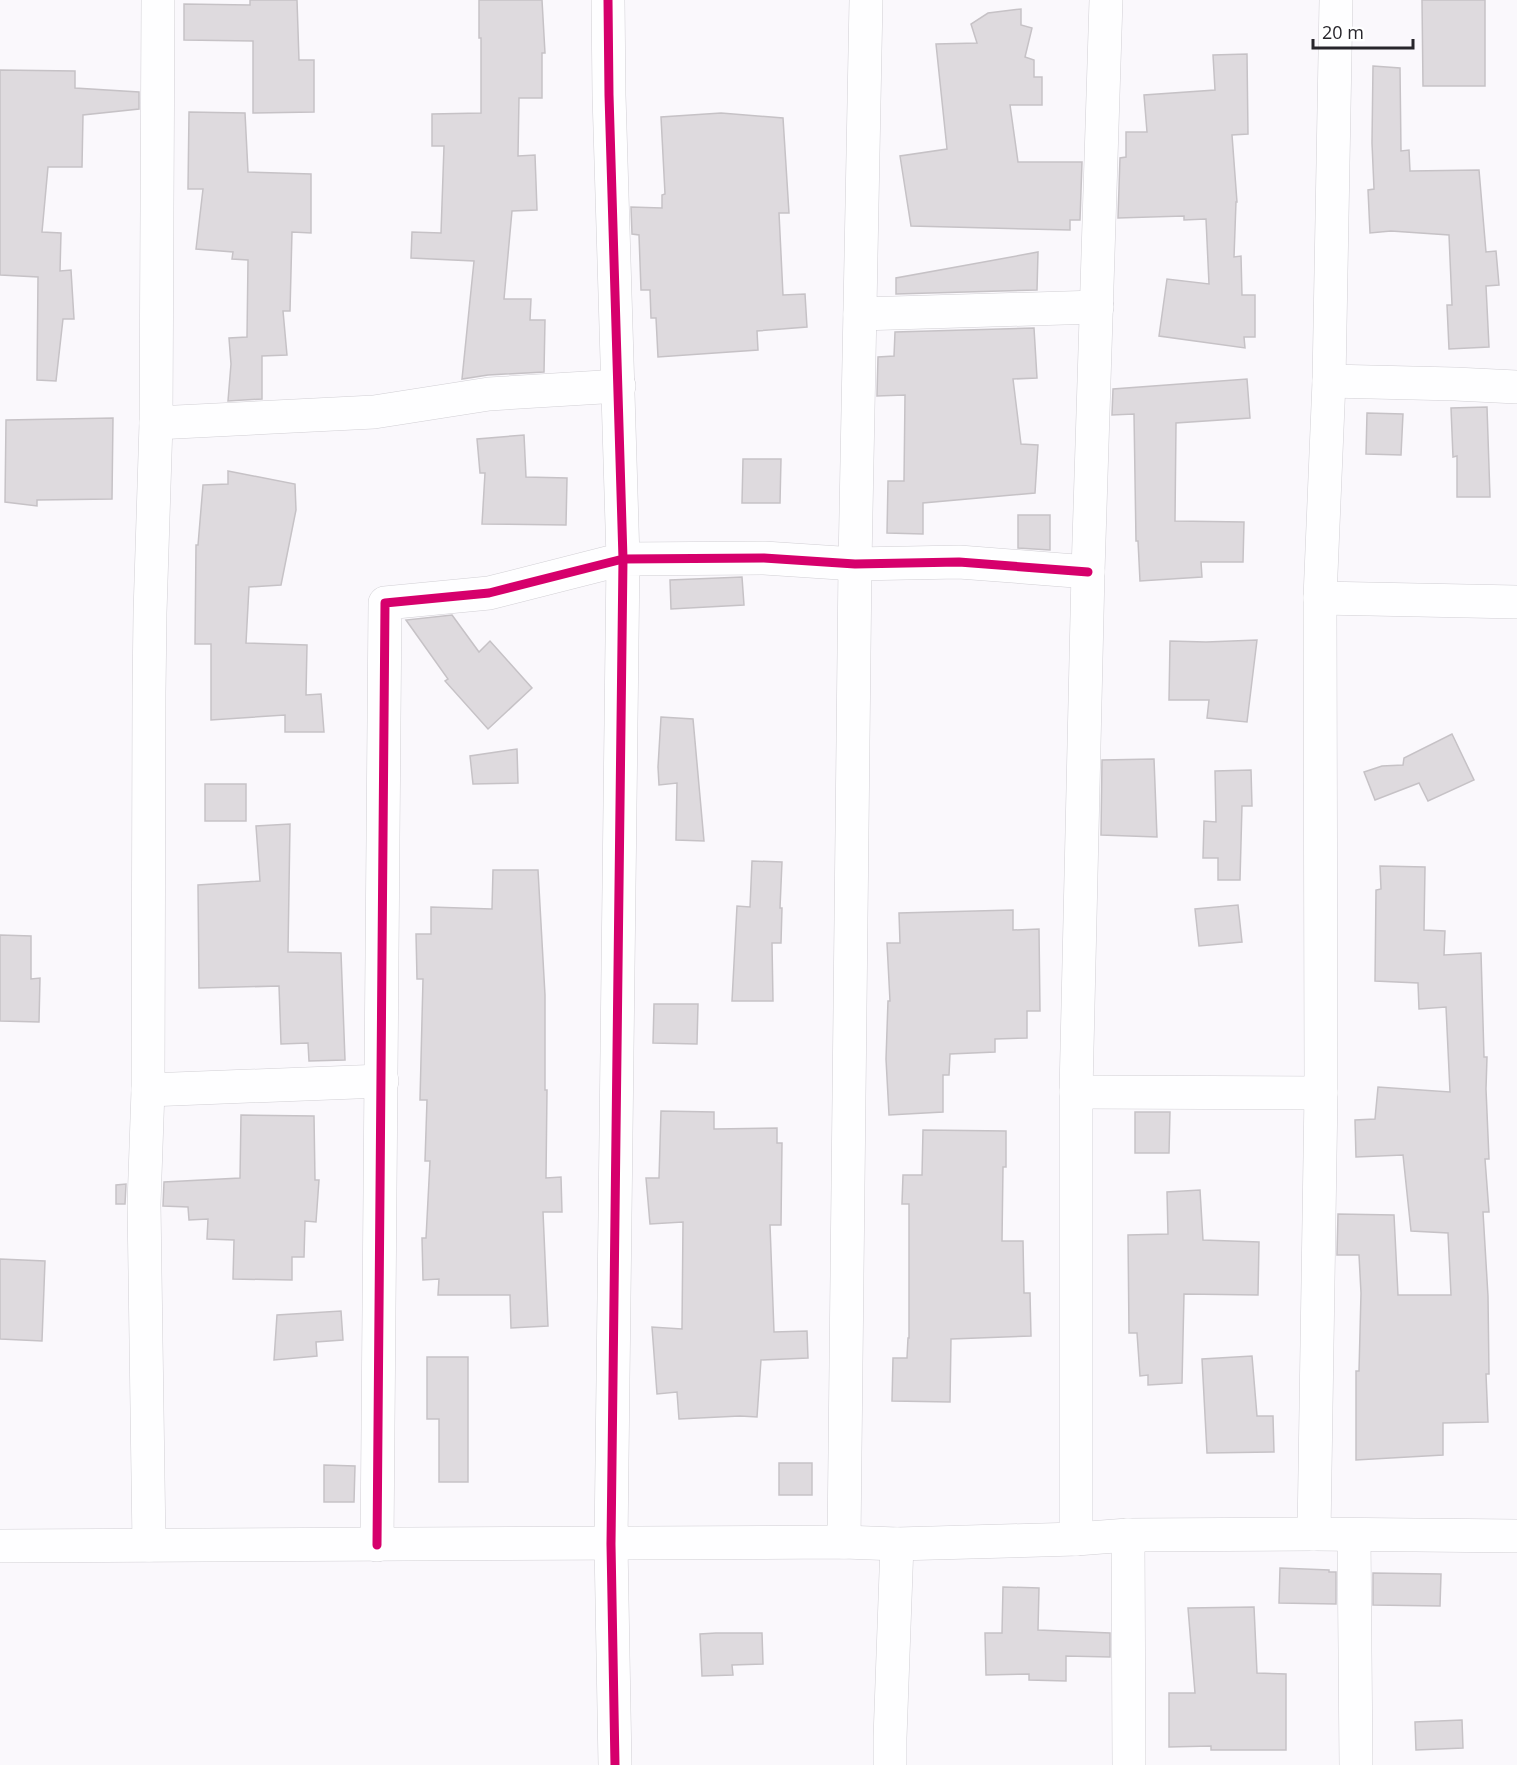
<svg xmlns="http://www.w3.org/2000/svg" width="1517" height="1765" font-family="'Open Sans',sans-serif">
<style>
.building{fill:#dedade;stroke:#c6c2c6;stroke-width:1.5}
.lines{fill:none;stroke-linecap:round;stroke-linejoin:round}
.street-casing{stroke:#d1cfd4;stroke-width:34}
.street{stroke:#fefeff;stroke-width:33}
.cycleway-casing{stroke:#fff;stroke-width:13}
.cycleway{stroke:#d6006c;stroke-width:9}
</style>
<rect width="100%" height="100%" fill="#faf8fc"/>
<g class="building">
<path d="M 250,0 L 297,0 L 299,60 L 314,60 L 314,112 L 253,113 L 253,41 L 184,40 L 184,4 L 250,5 Z"/>
<path d="M 479,0 L 542,0 L 545,53 L 542,53 L 542,98 L 519,98 L 518,156 L 535,155 L 537,210 L 512,211 L 504,299 L 531,299 L 530,320 L 545,320 L 544,372 L 488,375 L 462,379 L 474,261 L 411,258 L 412,232 L 441,233 L 444,146 L 432,146 L 432,114 L 481,113 L 481,38 L 479,38 Z"/>
<path d="M 1422,0 L 1485,0 L 1485,86 L 1423,86 Z"/>
<path d="M 1021,9 L 1021,25 L 1032,28 L 1025,57 L 1034,60 L 1034,77 L 1042,77 L 1042,105 L 1010,105 L 1018,162 L 1082,162 L 1080,220 L 1070,220 L 1070,230 L 911,226 L 900,156 L 947,149 L 936,44 L 977,43 L 971,24 L 988,13 Z"/>
<path d="M 1247,54 L 1248,134 L 1232,135 L 1237,202 L 1236,202 L 1234,257 L 1241,256 L 1242,295 L 1255,295 L 1255,337 L 1244,337 L 1245,348 L 1159,336 L 1167,279 L 1209,284 L 1206,219 L 1184,220 L 1184,216 L 1118,218 L 1120,158 L 1126,157 L 1126,132 L 1147,132 L 1144,95 L 1215,90 L 1213,55 Z"/>
<path d="M 1373,66 L 1400,68 L 1401,151 L 1409,150 L 1410,171 L 1479,170 L 1486,252 L 1496,251 L 1499,285 L 1486,286 L 1489,347 L 1449,349 L 1447,305 L 1452,305 L 1449,235 L 1391,231 L 1370,233 L 1368,190 L 1374,189 L 1372,143 Z"/>
<path d="M 0,70 L 75,71 L 75,88 L 139,92 L 139,109 L 83,115 L 82,167 L 48,167 L 42,232 L 61,233 L 60,271 L 71,270 L 74,319 L 63,319 L 56,381 L 37,380 L 38,277 L 0,275 Z"/>
<path d="M 189,112 L 245,113 L 248,172 L 311,174 L 311,233 L 292,232 L 290,311 L 283,311 L 287,355 L 262,356 L 262,399 L 228,401 L 231,364 L 229,338 L 247,337 L 248,260 L 232,259 L 233,252 L 196,249 L 203,189 L 188,189 Z"/>
<path d="M 721,113 L 783,118 L 789,213 L 779,213 L 783,295 L 805,294 L 807,327 L 757,331 L 758,350 L 658,357 L 656,318 L 651,318 L 650,290 L 641,290 L 639,235 L 632,234 L 631,207 L 662,208 L 662,195 L 665,194 L 661,117 Z"/>
<path d="M 1038,252 L 1037,290 L 896,294 L 896,278 Z"/>
<path d="M 1034,328 L 1037,378 L 1013,379 L 1021,444 L 1038,445 L 1035,493 L 923,503 L 923,534 L 887,533 L 888,481 L 904,481 L 905,395 L 877,396 L 878,357 L 894,356 L 895,332 Z"/>
<path d="M 1247,379 L 1250,418 L 1176,423 L 1175,521 L 1244,522 L 1243,562 L 1201,562 L 1202,577 L 1140,581 L 1138,541 L 1136,541 L 1134,414 L 1112,415 L 1113,389 Z"/>
<path d="M 1487,407 L 1490,497 L 1457,497 L 1457,456 L 1453,457 L 1451,408 Z"/>
<path d="M 1367,413 L 1403,414 L 1401,455 L 1366,454 Z"/>
<path d="M 113,418 L 112,499 L 37,500 L 37,506 L 5,502 L 6,420 Z"/>
<path d="M 524,435 L 526,477 L 567,478 L 566,525 L 482,524 L 485,473 L 480,473 L 477,439 Z"/>
<path d="M 743,459 L 781,459 L 780,503 L 742,503 Z"/>
<path d="M 228,471 L 295,484 L 296,510 L 281,585 L 249,587 L 246,643 L 307,645 L 306,695 L 321,694 L 324,732 L 285,732 L 285,715 L 211,720 L 211,644 L 195,644 L 196,545 L 198,545 L 203,485 L 228,484 Z"/>
<path d="M 1018,515 L 1050,515 L 1050,550 L 1018,548 Z"/>
<path d="M 742,577 L 744,605 L 671,609 L 670,580 Z"/>
<path d="M 452,615 L 479,652 L 490,641 L 532,688 L 488,729 L 445,681 L 448,679 L 406,620 Z"/>
<path d="M 1257,640 L 1247,722 L 1207,718 L 1209,700 L 1169,700 L 1170,641 L 1206,642 Z"/>
<path d="M 661,717 L 693,719 L 704,841 L 676,840 L 677,783 L 659,785 L 658,767 Z"/>
<path d="M 1452,734 L 1474,780 L 1428,801 L 1419,783 L 1375,800 L 1364,772 L 1382,766 L 1403,765 L 1404,758 Z"/>
<path d="M 517,749 L 518,783 L 473,784 L 470,756 Z"/>
<path d="M 1154,759 L 1157,837 L 1101,835 L 1102,760 Z"/>
<path d="M 1251,770 L 1252,806 L 1242,806 L 1240,880 L 1218,880 L 1218,858 L 1203,858 L 1204,821 L 1216,822 L 1215,771 Z"/>
<rect x="205" y="784" width="41" height="37"/>
<path d="M 290,824 L 288,952 L 341,953 L 345,1060 L 309,1061 L 308,1043 L 281,1044 L 279,986 L 199,988 L 198,885 L 260,881 L 256,826 Z"/>
<path d="M 752,861 L 782,862 L 780,908 L 782,908 L 781,943 L 772,943 L 773,1001 L 732,1001 L 737,906 L 750,907 Z"/>
<path d="M 1380,866 L 1425,867 L 1424,930 L 1445,931 L 1444,955 L 1481,953 L 1484,1057 L 1487,1057 L 1486,1089 L 1489,1159 L 1485,1159 L 1489,1212 L 1483,1212 L 1488,1296 L 1489,1374 L 1486,1374 L 1488,1422 L 1443,1423 L 1443,1455 L 1356,1460 L 1356,1371 L 1359,1371 L 1361,1293 L 1359,1255 L 1337,1255 L 1338,1214 L 1394,1215 L 1398,1295 L 1451,1295 L 1448,1233 L 1411,1231 L 1403,1155 L 1356,1157 L 1355,1120 L 1375,1119 L 1378,1087 L 1450,1092 L 1446,1007 L 1419,1009 L 1418,983 L 1375,981 L 1376,890 L 1381,889 Z"/>
<path d="M 493,870 L 538,870 L 545,995 L 545,1090 L 547,1090 L 546,1178 L 561,1177 L 562,1212 L 543,1212 L 548,1326 L 511,1328 L 510,1295 L 438,1295 L 439,1279 L 423,1280 L 422,1238 L 426,1238 L 430,1161 L 425,1161 L 427,1100 L 420,1100 L 423,979 L 417,979 L 416,934 L 431,934 L 431,907 L 492,909 Z"/>
<path d="M 1238,905 L 1242,942 L 1199,946 L 1195,909 Z"/>
<path d="M 1013,910 L 1013,930 L 1039,929 L 1040,1011 L 1027,1011 L 1027,1038 L 995,1039 L 995,1052 L 950,1054 L 949,1075 L 943,1075 L 943,1112 L 889,1115 L 886,1059 L 888,1001 L 890,1001 L 887,943 L 900,943 L 899,913 Z"/>
<path d="M 0,935 L 31,936 L 31,979 L 40,978 L 39,1022 L 0,1021 Z"/>
<path d="M 654,1004 L 698,1004 L 697,1044 L 653,1043 Z"/>
<path d="M 661,1111 L 714,1112 L 714,1129 L 777,1128 L 777,1143 L 782,1143 L 781,1225 L 770,1225 L 774,1332 L 807,1331 L 808,1358 L 761,1360 L 757,1417 L 740,1416 L 679,1419 L 677,1392 L 657,1394 L 652,1327 L 682,1329 L 683,1222 L 650,1224 L 646,1178 L 659,1178 Z"/>
<path d="M 1135,1112 L 1170,1112 L 1169,1153 L 1135,1153 Z"/>
<path d="M 241,1115 L 314,1116 L 315,1180 L 319,1180 L 316,1222 L 305,1221 L 304,1257 L 292,1257 L 292,1280 L 233,1279 L 234,1240 L 207,1239 L 208,1219 L 189,1220 L 188,1207 L 163,1206 L 164,1182 L 240,1178 Z"/>
<path d="M 923,1130 L 1006,1131 L 1006,1167 L 1003,1167 L 1002,1241 L 1023,1241 L 1024,1293 L 1030,1293 L 1031,1336 L 951,1339 L 950,1402 L 892,1401 L 893,1358 L 907,1358 L 908,1338 L 909,1338 L 909,1204 L 902,1204 L 903,1175 L 922,1175 Z"/>
<path d="M 126,1184 L 125,1204 L 116,1204 L 116,1185 Z"/>
<path d="M 1200,1190 L 1203,1240 L 1259,1242 L 1258,1295 L 1184,1294 L 1182,1383 L 1148,1385 L 1148,1375 L 1140,1376 L 1137,1333 L 1129,1333 L 1128,1235 L 1168,1234 L 1167,1192 Z"/>
<path d="M 0,1259 L 45,1261 L 42,1341 L 0,1339 Z"/>
<path d="M 341,1311 L 343,1340 L 316,1342 L 317,1356 L 274,1360 L 277,1315 Z"/>
<path d="M 1252,1356 L 1257,1416 L 1273,1416 L 1274,1452 L 1207,1453 L 1202,1359 Z"/>
<path d="M 427,1357 L 468,1357 L 468,1482 L 439,1482 L 439,1419 L 427,1419 Z"/>
<rect x="779" y="1463" width="33" height="32"/>
<path d="M 324,1465 L 355,1466 L 354,1502 L 324,1502 Z"/>
<path d="M 1280,1568 L 1329,1570 L 1329,1572 L 1336,1572 L 1336,1604 L 1279,1603 Z"/>
<path d="M 1373,1573 L 1441,1574 L 1440,1606 L 1373,1605 Z"/>
<path d="M 1003,1587 L 1039,1588 L 1038,1630 L 1110,1633 L 1110,1657 L 1066,1656 L 1066,1681 L 1029,1680 L 1029,1674 L 986,1675 L 985,1633 L 1002,1633 Z"/>
<path d="M 1254,1607 L 1257,1673 L 1286,1674 L 1286,1750 L 1211,1750 L 1211,1746 L 1169,1747 L 1169,1693 L 1195,1693 L 1188,1608 Z"/>
<path d="M 716,1633 L 762,1633 L 763,1664 L 732,1665 L 733,1675 L 702,1676 L 700,1634 Z"/>
<path d="M 1462,1720 L 1463,1748 L 1416,1750 L 1415,1722 Z"/>
</g>
<g class="lines">
<defs>
<g id="street">
<path d="M 860,314 L 1097,307"/>
<path d="M 1329,381 L 1455,384 L 1517,387"/>
<path d="M 156,423 L 374,412 L 489,394 L 619,386"/>
<path d="M 1320,598 L 1517,602"/>
<path d="M 148,1090 L 382,1081"/>
<path d="M 1076,1092 L 1321,1093"/>
<path d="M 1314,1534 L 1321,1093 L 1320,598 L 1329,381 L 1336,0"/>
<path d="M 1128,1535 L 1129,1765"/>
<path d="M 1354,1535 L 1356,1765"/>
<path d="M 1076,1539 L 1076,1092 L 1088,572 L 1106,0"/>
<path d="M 844,1542 L 855,564 L 866,0"/>
<path d="M 149,1545 L 144,1204 L 148,1090 L 149,693 L 150,613 L 156,423 L 158,0"/>
<path d="M 377,1545 L 385,603 L 489,593 L 623,559 L 609,95 L 608,0"/>
<path d="M 0,1546 L 844,1542 L 897,1544 L 1076,1539 L 1128,1535 L 1314,1534 L 1517,1536"/>
<path d="M 615,1765 L 611,1544 L 623,559 L 764,558 L 855,564 L 959,562 L 1088,572"/>
<path d="M 890,1765 L 890,1738 L 897,1544"/>
</g>
</defs>
<use href="#street" class="street-casing"/>
<use href="#street" class="street"/>
<defs>
<g id="cycleway">
<path d="M 377,1545 L 385,603 L 489,593 L 623,559 L 609,95 L 608,0"/>
<path d="M 615,1765 L 611,1544 L 623,559 L 764,558 L 855,564 L 959,562 L 1088,572"/>
</g>
</defs>
<use href="#cycleway" class="cycleway-casing"/>
<use href="#cycleway" class="cycleway"/>
</g>
<path d="M1313 39v9h100v-9" fill="none" stroke="#27252b" stroke-width="3"/>
<text x="1322" y="39" font-size="18" fill="#27252b" stroke="#ffffff" stroke-width="4.5" paint-order="stroke">20 m</text>
</svg>
